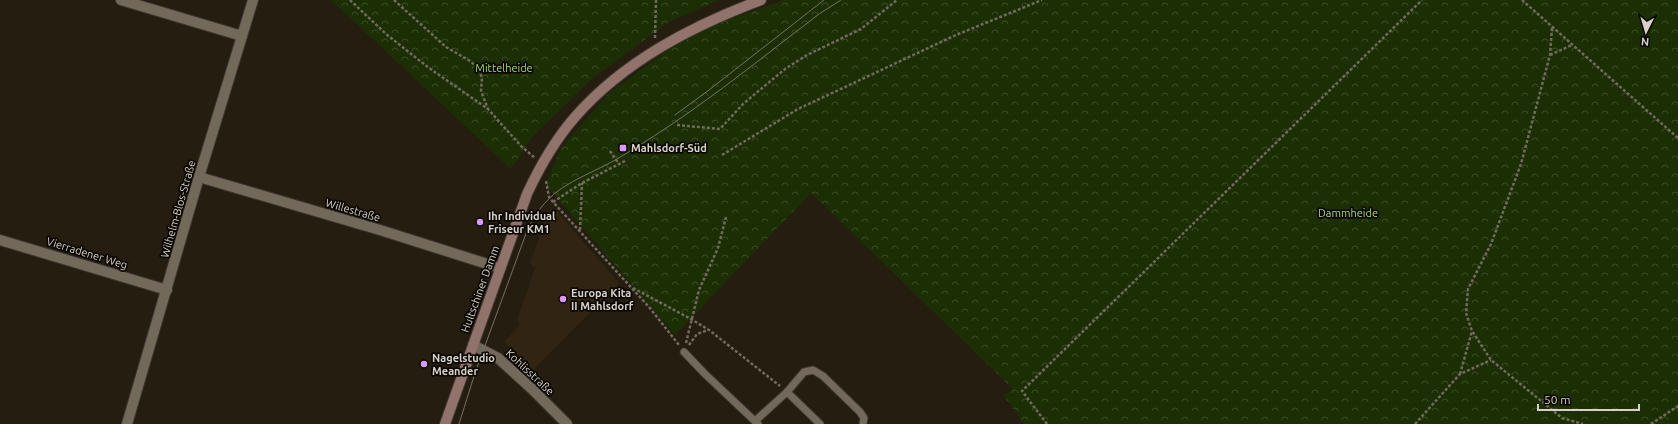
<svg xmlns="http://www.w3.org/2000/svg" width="1678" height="424" font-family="Ubuntu,sans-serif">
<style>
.built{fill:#312412}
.forest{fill:url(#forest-crowns)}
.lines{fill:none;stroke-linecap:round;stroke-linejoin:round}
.service-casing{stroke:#3e3731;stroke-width:9}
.minor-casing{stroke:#3e3731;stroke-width:12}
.tertiary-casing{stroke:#3e3731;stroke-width:12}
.secondary-casing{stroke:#3e3731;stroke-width:12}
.path{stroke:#716a5f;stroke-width:2.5;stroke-dasharray:3 2;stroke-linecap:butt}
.service{stroke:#73695b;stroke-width:7}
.minor{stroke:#73695b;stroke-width:10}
.tertiary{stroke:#73695b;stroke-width:10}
.secondary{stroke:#92736c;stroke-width:10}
.tram{stroke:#777066;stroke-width:1}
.poi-dot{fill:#d99af7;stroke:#0b0804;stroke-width:1.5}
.labels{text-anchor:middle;stroke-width:3.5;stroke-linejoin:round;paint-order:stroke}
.park-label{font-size:11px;fill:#a9da75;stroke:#0b0804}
.poi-label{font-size:11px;font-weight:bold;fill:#d7d1c9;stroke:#0b0804;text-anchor:start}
.street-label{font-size:11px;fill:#d7d1c9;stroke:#0b0804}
</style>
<defs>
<pattern id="forest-crowns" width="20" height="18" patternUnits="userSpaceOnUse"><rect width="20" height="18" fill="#1c2f04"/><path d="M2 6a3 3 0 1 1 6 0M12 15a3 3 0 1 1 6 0" fill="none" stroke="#3c4c27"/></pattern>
</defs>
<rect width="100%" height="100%" fill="#251d10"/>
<path class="built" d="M 556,210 L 619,283 L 533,370 L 504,342 L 520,324 L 517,320 L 535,268 L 530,263 L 546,218 Z"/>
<g class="forest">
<path d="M 331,0 L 719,0 L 669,22 L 593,78 L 532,137 L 511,169 Z"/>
<path d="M 784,0 L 1678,0 L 1678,424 L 1024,424 L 1004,396 L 1012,388 L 811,193 L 675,335 L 546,185 L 561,148 L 609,93 L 674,46 L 713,25 Z"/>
</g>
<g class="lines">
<defs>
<g id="service">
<path d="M 684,352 L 705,374 L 758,424"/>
<path d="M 787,392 L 820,424"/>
<path d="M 755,421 L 787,392 L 804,372 L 813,370 L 823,376 L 860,412 L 864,418 L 863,424"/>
</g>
<g id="minor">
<path d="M 121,0 L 242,36"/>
<path d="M 199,177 L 380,230 L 500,268"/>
<path d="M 0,240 L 167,290"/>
<path d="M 127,424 L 199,177 L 253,0"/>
</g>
<path id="tertiary" d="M 473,345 L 498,358 L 532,389 L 567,424"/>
<path id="secondary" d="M 445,424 L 527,194 C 540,166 555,140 575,117 C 624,61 692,26 761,0"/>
</defs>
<use href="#service" class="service-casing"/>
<use href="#minor" class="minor-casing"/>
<use href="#tertiary" class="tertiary-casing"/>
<use href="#secondary" class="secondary-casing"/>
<g class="path">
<path d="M 350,0 L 386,34 L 429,68 L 488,109 L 521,146 L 535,158"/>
<path d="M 394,0 L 446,47 L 470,61 L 478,68 L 482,78 L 481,91 L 488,109"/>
<path d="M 1522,0 L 1678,138"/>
<path d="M 1552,28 L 1550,55 L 1521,164 L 1491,244 L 1468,289 L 1466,313 L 1472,331 L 1491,360 L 1562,418 L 1583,424"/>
<path d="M 655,38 L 656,0"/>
<path d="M 1550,55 L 1572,45"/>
<path d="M 677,125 L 720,129 L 743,104 L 785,69 L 807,55 L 861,29 L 897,0"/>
<path d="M 610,151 L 619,164"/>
<path d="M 722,155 L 798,109 L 956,35 L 1042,0"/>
<path d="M 546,181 L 549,197 L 553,202 L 649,307 L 679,345"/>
<path d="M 553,202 L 582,183 L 625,161"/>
<path d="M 580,230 L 582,183"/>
<path d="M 633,288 L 691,319 L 709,330 L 780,386"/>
<path d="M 686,343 L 699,290 L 718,248 L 726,217"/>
<path d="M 689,345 L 697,334 L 708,330"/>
<path d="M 1460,374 L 1472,331"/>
<path d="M 1047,424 L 1022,391 L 1422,0"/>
<path d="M 1415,424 L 1460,374 L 1491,360"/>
<path d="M 1651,424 L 1678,406"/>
</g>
<use href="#service" class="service"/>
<use href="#minor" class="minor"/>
<use href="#tertiary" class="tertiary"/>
<use href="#secondary" class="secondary"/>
<g class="tram">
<path d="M 675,115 L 709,90 L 824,0"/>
<path d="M 459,424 L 475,373 L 527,231 C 548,185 578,181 617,159 C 642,144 667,128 691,111 C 735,80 777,46 819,14 L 841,0"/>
</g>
</g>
<g class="poi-dot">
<rect x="619" y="144" width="8" height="8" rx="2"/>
<circle cx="480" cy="222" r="4"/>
<circle cx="563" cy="299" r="4"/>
<circle cx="424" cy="364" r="4"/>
</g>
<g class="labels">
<g class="park-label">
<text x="504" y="72">Mittelheide</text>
<text x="1348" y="217">Dammheide</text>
</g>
<g class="poi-label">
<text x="631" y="152">Mahlsdorf-Süd</text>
<text x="488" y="220">Ihr Individual<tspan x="488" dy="13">Friseur KM1</tspan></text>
<text x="571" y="297">Europa Kita<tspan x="571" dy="13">II Mahlsdorf</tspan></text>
<text x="432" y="362">Nagelstudio<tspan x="432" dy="13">Meander</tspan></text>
</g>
<g class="street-label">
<text transform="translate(178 209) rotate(-74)" y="4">Wilhelm-Blos-Straße</text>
<text transform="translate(353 210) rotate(16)" y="4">Willestraße</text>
<text transform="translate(87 253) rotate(17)" y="4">Vierradener Weg</text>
<text transform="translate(480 289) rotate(-70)" y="4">Hultschiner Damm</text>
<text transform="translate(530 372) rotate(43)" y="4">Kohlisstraße</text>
</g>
</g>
<g transform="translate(1646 32) rotate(185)" stroke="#0b0804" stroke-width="3" paint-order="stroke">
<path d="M0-3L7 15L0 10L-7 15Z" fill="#d7d1c9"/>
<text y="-6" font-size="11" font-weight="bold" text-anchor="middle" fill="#d7d1c9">N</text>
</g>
<path d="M1538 404v6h101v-6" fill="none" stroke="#d7d1c9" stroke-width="2"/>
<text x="1544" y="404" font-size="12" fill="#d7d1c9" stroke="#0b0804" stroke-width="3" paint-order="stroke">50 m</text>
</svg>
